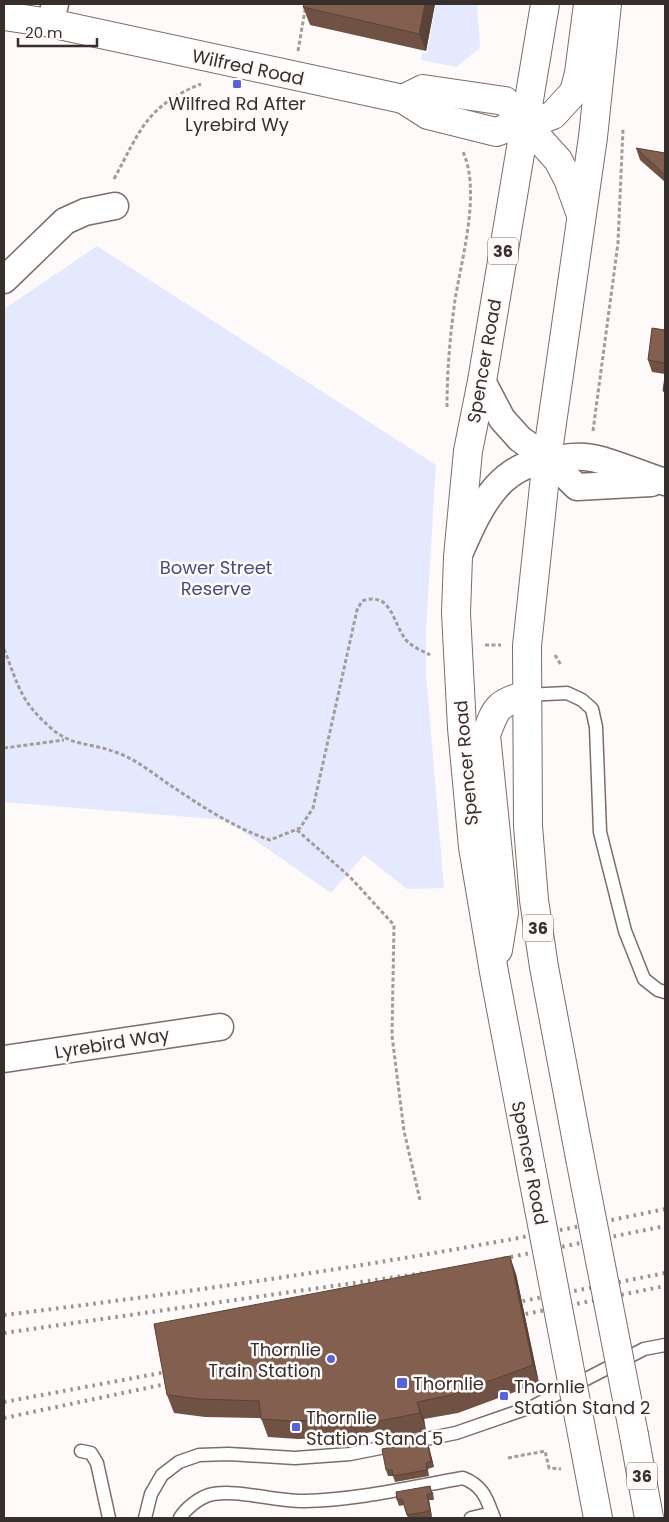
<svg xmlns="http://www.w3.org/2000/svg" width="669" height="1522" viewBox="0 0 669 1522" font-family="Poppins,sans-serif">
<style>
.green{fill:#e5e9fd}
.lines{fill:none;stroke-linecap:round;stroke-linejoin:round}
.lane-casing{stroke:#7c6d66;stroke-width:15}
.street-casing{stroke:#7c6d66;stroke-width:29}
.secondary-casing{stroke:#7c6d66;stroke-width:30}
.primary-casing{stroke:#7c6d66;stroke-width:30}
.path{stroke:#a29d9b;stroke-width:3;stroke-dasharray:4 2.5;stroke-linecap:butt}
.lane{stroke:#fff;stroke-width:12}
.street{stroke:#fff;stroke-width:26}
.secondary{stroke:#fff;stroke-width:28}
.primary{stroke:#fff;stroke-width:28}
.rail{stroke:#989290;stroke-width:4;stroke-dasharray:2.5 5;stroke-linecap:butt}
.primary-bridge-casing{stroke:#7c6d66;stroke-width:30;stroke-linecap:butt}
.primary-bridge{stroke:#fff;stroke-width:28}
.wall{fill:#705244}
.shaded-wall{fill:#5b4237}
.building{fill:#825f4f;stroke:#5b4237}
.poi-dot{fill:#5a62da;stroke:#fefaf9;stroke-width:2}
.labels{text-anchor:middle;dominant-baseline:central;stroke-width:5;stroke-linejoin:round;paint-order:stroke}
.shield{fill:#fefaf9;stroke:#726c6a;stroke-width:1}
.shield-label{font-size:16px;font-weight:bold;fill:#362f2c}
.street-label{font-size:18px;fill:#362f2c;stroke:#fefaf9}
.poi-label{font-size:18px;fill:#362f2c;stroke:#fefaf9;text-anchor:start}
.park-label{font-size:18px;fill:#454c7d;stroke:#fefaf9}
</style>
<rect width="100%" height="100%" fill="#fefaf9"/>
<g class="green">
<path d="M 436,4 L 477,4 L 480,48 L 456,67 L 421,60 L 422,53 L 427,53 Z"/>
<path d="M 97,246 L 436,465 L 426,630 L 426,673 L 444,888 L 407,889 L 364,855 L 331,893 L 226,820 L 4,802 L 4,309 Z"/>
</g>
<g class="lines">
<g class="lane-casing">
<g id="lane">
<path d="M 526,695 L 567,693 L 582,700 L 592,709 L 596,727 L 600,832 L 625,931 L 644,979 L 658,990 L 665,992"/>
<path d="M 81,1451 L 91,1453 L 97,1463 L 109,1518"/>
<path d="M 145,1518 L 151,1494 L 162,1475 L 179,1462 L 199,1455 L 229,1454 L 295,1458 L 350,1454 L 456,1433 L 534,1406 L 644,1349 L 665,1345"/>
<path d="M 180,1518 C 185,1509 199,1498 209,1495 C 234,1488 277,1502 304,1501 C 358,1500 411,1487 463,1478 C 481,1485 486,1496 492,1513"/>
<path d="M 471,1518 L 492,1513 L 494,1518"/>
</g>
</g>
<g class="street-casing">
<g id="street">
<path d="M 50,23 L 55,4"/>
<path d="M 4,280 L 65,221 L 85,212 L 115,206"/>
<path d="M 482,381 L 502,419 L 520,439 L 547,458 L 577,487 L 651,483"/>
<path d="M 460,552 C 482,502 501,460 562,458 C 569,457 577,456 585,457 C 608,459 641,475 665,482"/>
<path d="M 4,1059 L 220,1027"/>
</g>
</g>
<g class="secondary-casing">
<g id="secondary">
<path d="M 4,16 L 50,23 L 403,99 L 428,115 L 496,132 L 524,122 L 540,120 L 553,115 L 574,92 L 579,73 L 588,4"/>
<path d="M 403,99 L 423,89 L 505,101 L 558,160 L 568,179 L 581,215"/>
</g>
</g>
<g class="primary-casing">
<g id="primary">
<path d="M 498,950 L 504,913 L 486,735 C 496,707 497,704 526,695"/>
<path d="M 580,1158 L 544,967 L 534,900 L 528,826 L 527,646 L 547,458 L 593,137 L 607,4"/>
<path d="M 531,1167 L 494,972 L 473,847 L 462,728 L 456,613 L 458,557 L 468,451 L 482,381 L 545,4"/>
<path d="M 634,1435 L 649,1518"/>
<path d="M 584,1444 L 598,1518"/>
</g>
</g>
<g class="path">
<path d="M 298,51 L 306,4"/>
<path d="M 114,179 C 140,131 146,106 201,84"/>
<path d="M 447,407 C 447,371 450,336 455,300 C 462,257 481,191 463,152"/>
<path d="M 593,431 L 618,243 L 623,129"/>
<path d="M 485,645 L 501,645"/>
<path d="M 4,649 C 19,687 20,701 52,729 C 71,746 92,743 115,752 C 134,758 151,772 167,783 C 198,804 234,828 270,840 L 300,828 L 313,808 L 357,610 L 362,601 C 392,591 392,622 406,640 C 412,647 423,651 430,655"/>
<path d="M 555,655 L 561,665"/>
<path d="M 4,748 L 64,740"/>
<path d="M 297,830 L 350,877 L 394,925 L 392,1036 L 404,1131 L 420,1200"/>
<path d="M 508,1458 L 545,1451 L 549,1468 L 561,1469"/>
</g>
<use href="#lane" class="lane"/>
<use href="#street" class="street"/>
<use href="#secondary" class="secondary"/>
<use href="#primary" class="primary"/>
<g class="rail">
<path d="M 496,1260 L 665,1226"/>
<path d="M 508,1304 L 665,1273"/>
<path d="M 4,1315 C 225,1288 447,1255 665,1209"/>
<path d="M 511,1317 L 665,1286"/>
<path d="M 4,1333 L 424,1273"/>
<path d="M 4,1402 L 177,1370"/>
<path d="M 4,1418 L 180,1381"/>
</g>
<g class="primary-bridge-casing">
<g id="primary-bridge">
<path d="M 580,1158 L 634,1435"/>
<path d="M 531,1167 L 584,1444"/>
</g>
</g>
<use href="#primary-bridge" class="primary-bridge"/>
</g>
<g class="wall">
<path d="M 435,4 L 426,51 L 310,25 L 303,7 Z"/>
<path d="M 636,148 L 665,153 L 665,182 L 640,160 Z"/>
<path d="M 665,330 L 665,374 L 652,372 L 648,360 Z"/>
<path d="M 516,1274 L 539,1383 L 458,1413 L 424,1419 L 426,1431 L 381,1440 L 378,1431 L 343,1437 L 298,1439 L 268,1437 L 261,1418 L 205,1417 L 174,1413 L 167,1395 Z"/>
<path d="M 429,1447 L 434,1467 L 428,1469 L 429,1476 L 395,1482 L 393,1476 L 388,1476 L 386,1470 Z"/>
<path d="M 433,1492 L 434,1500 L 429,1500 L 432,1517 L 426,1518 L 408,1518 L 404,1505 L 399,1506 L 397,1500 Z"/>
</g>
<g class="shaded-wall">
<path d="M 425,4 L 435,4 L 426,51 L 419,34 Z"/>
<path d="M 510,1256 L 516,1274 L 539,1383 L 533,1365 Z"/>
<path d="M 417,1402 L 424,1419 L 426,1431 L 420,1413 Z"/>
<path d="M 427,1440 L 429,1447 L 434,1467 L 431,1461 Z"/>
<path d="M 427,1494 L 429,1500 L 432,1517 L 430,1511 Z"/>
</g>
<g class="building">
<path d="M 304,4 L 425,4 L 419,34 L 303,7 Z"/>
<path d="M 636,148 L 665,153 L 665,175 Z"/>
<path d="M 652,328 L 665,330 L 665,363 L 648,360 Z"/>
<path d="M 665,376 L 665,392 L 663,391 Z"/>
<path d="M 510,1256 L 533,1365 L 451,1395 L 417,1402 L 420,1413 L 375,1422 L 373,1413 L 336,1419 L 292,1421 L 261,1419 L 259,1401 L 199,1399 L 167,1395 L 154,1324 Z"/>
<path d="M 427,1440 L 431,1461 L 426,1463 L 427,1470 L 393,1476 L 392,1470 L 386,1470 L 382,1449 Z"/>
<path d="M 430,1486 L 432,1494 L 427,1494 L 430,1511 L 407,1515 L 402,1499 L 397,1500 L 396,1492 Z"/>
</g>
<g class="poi-dot">
<rect x="232" y="79" width="10" height="10" rx="2.5"/>
<circle cx="331" cy="1359" r="5"/>
<rect x="396" y="1377" width="12" height="12" rx="2.5"/>
<rect x="499" y="1391" width="10" height="10" rx="2.5"/>
<rect x="291" y="1422" width="10" height="10" rx="2.5"/>
</g>
<g class="labels">
<g class="shield">
<rect x="488" y="237.5" width="30" height="27" rx="4"/>
<rect x="523" y="914.5" width="30" height="27" rx="4"/>
<rect x="627" y="1462.5" width="30" height="27" rx="4"/>
</g>
<g class="shield-label">
<text x="503" y="251">36</text>
<text x="538" y="928">36</text>
<text x="642" y="1476">36</text>
</g>
<g class="street-label">
<text transform="translate(248 67) rotate(12)">Wilfred Road</text>
<text transform="translate(484 361) rotate(-80)">Spencer Road</text>
<text transform="translate(466 763) rotate(-95)">Spencer Road</text>
<text transform="translate(112 1043) rotate(-9)">Lyrebird Way</text>
<text transform="translate(530 1163) rotate(79)">Spencer Road</text>
</g>
<g class="poi-label">
<text x="237" y="103" text-anchor="middle">Wilfred Rd After<tspan x="237" dy="21">Lyrebird Wy</tspan></text>
<text x="321" y="1349" text-anchor="end">Thornlie<tspan x="321" dy="21">Train Station</tspan></text>
<text x="413" y="1383">Thornlie</text>
<text x="514" y="1386">Thornlie<tspan x="514" dy="21">Station Stand 2</tspan></text>
<text x="306" y="1417">Thornlie<tspan x="306" dy="21">Station Stand 5</tspan></text>
</g>
<g class="park-label">
<text x="216" y="567">Bower Street<tspan x="216" dy="21">Reserve</tspan></text>
</g>
</g>
<rect width="669" height="1522" fill="none" stroke="#362f2c" stroke-width="10"/>
<path d="M18 38v8h79v-8" fill="none" stroke="#362f2c" stroke-width="2.5"/>
<text x="25" y="38" font-size="15" fill="#362f2c" stroke="#fefaf9" stroke-width="4" paint-order="stroke">20 m</text>
</svg>
